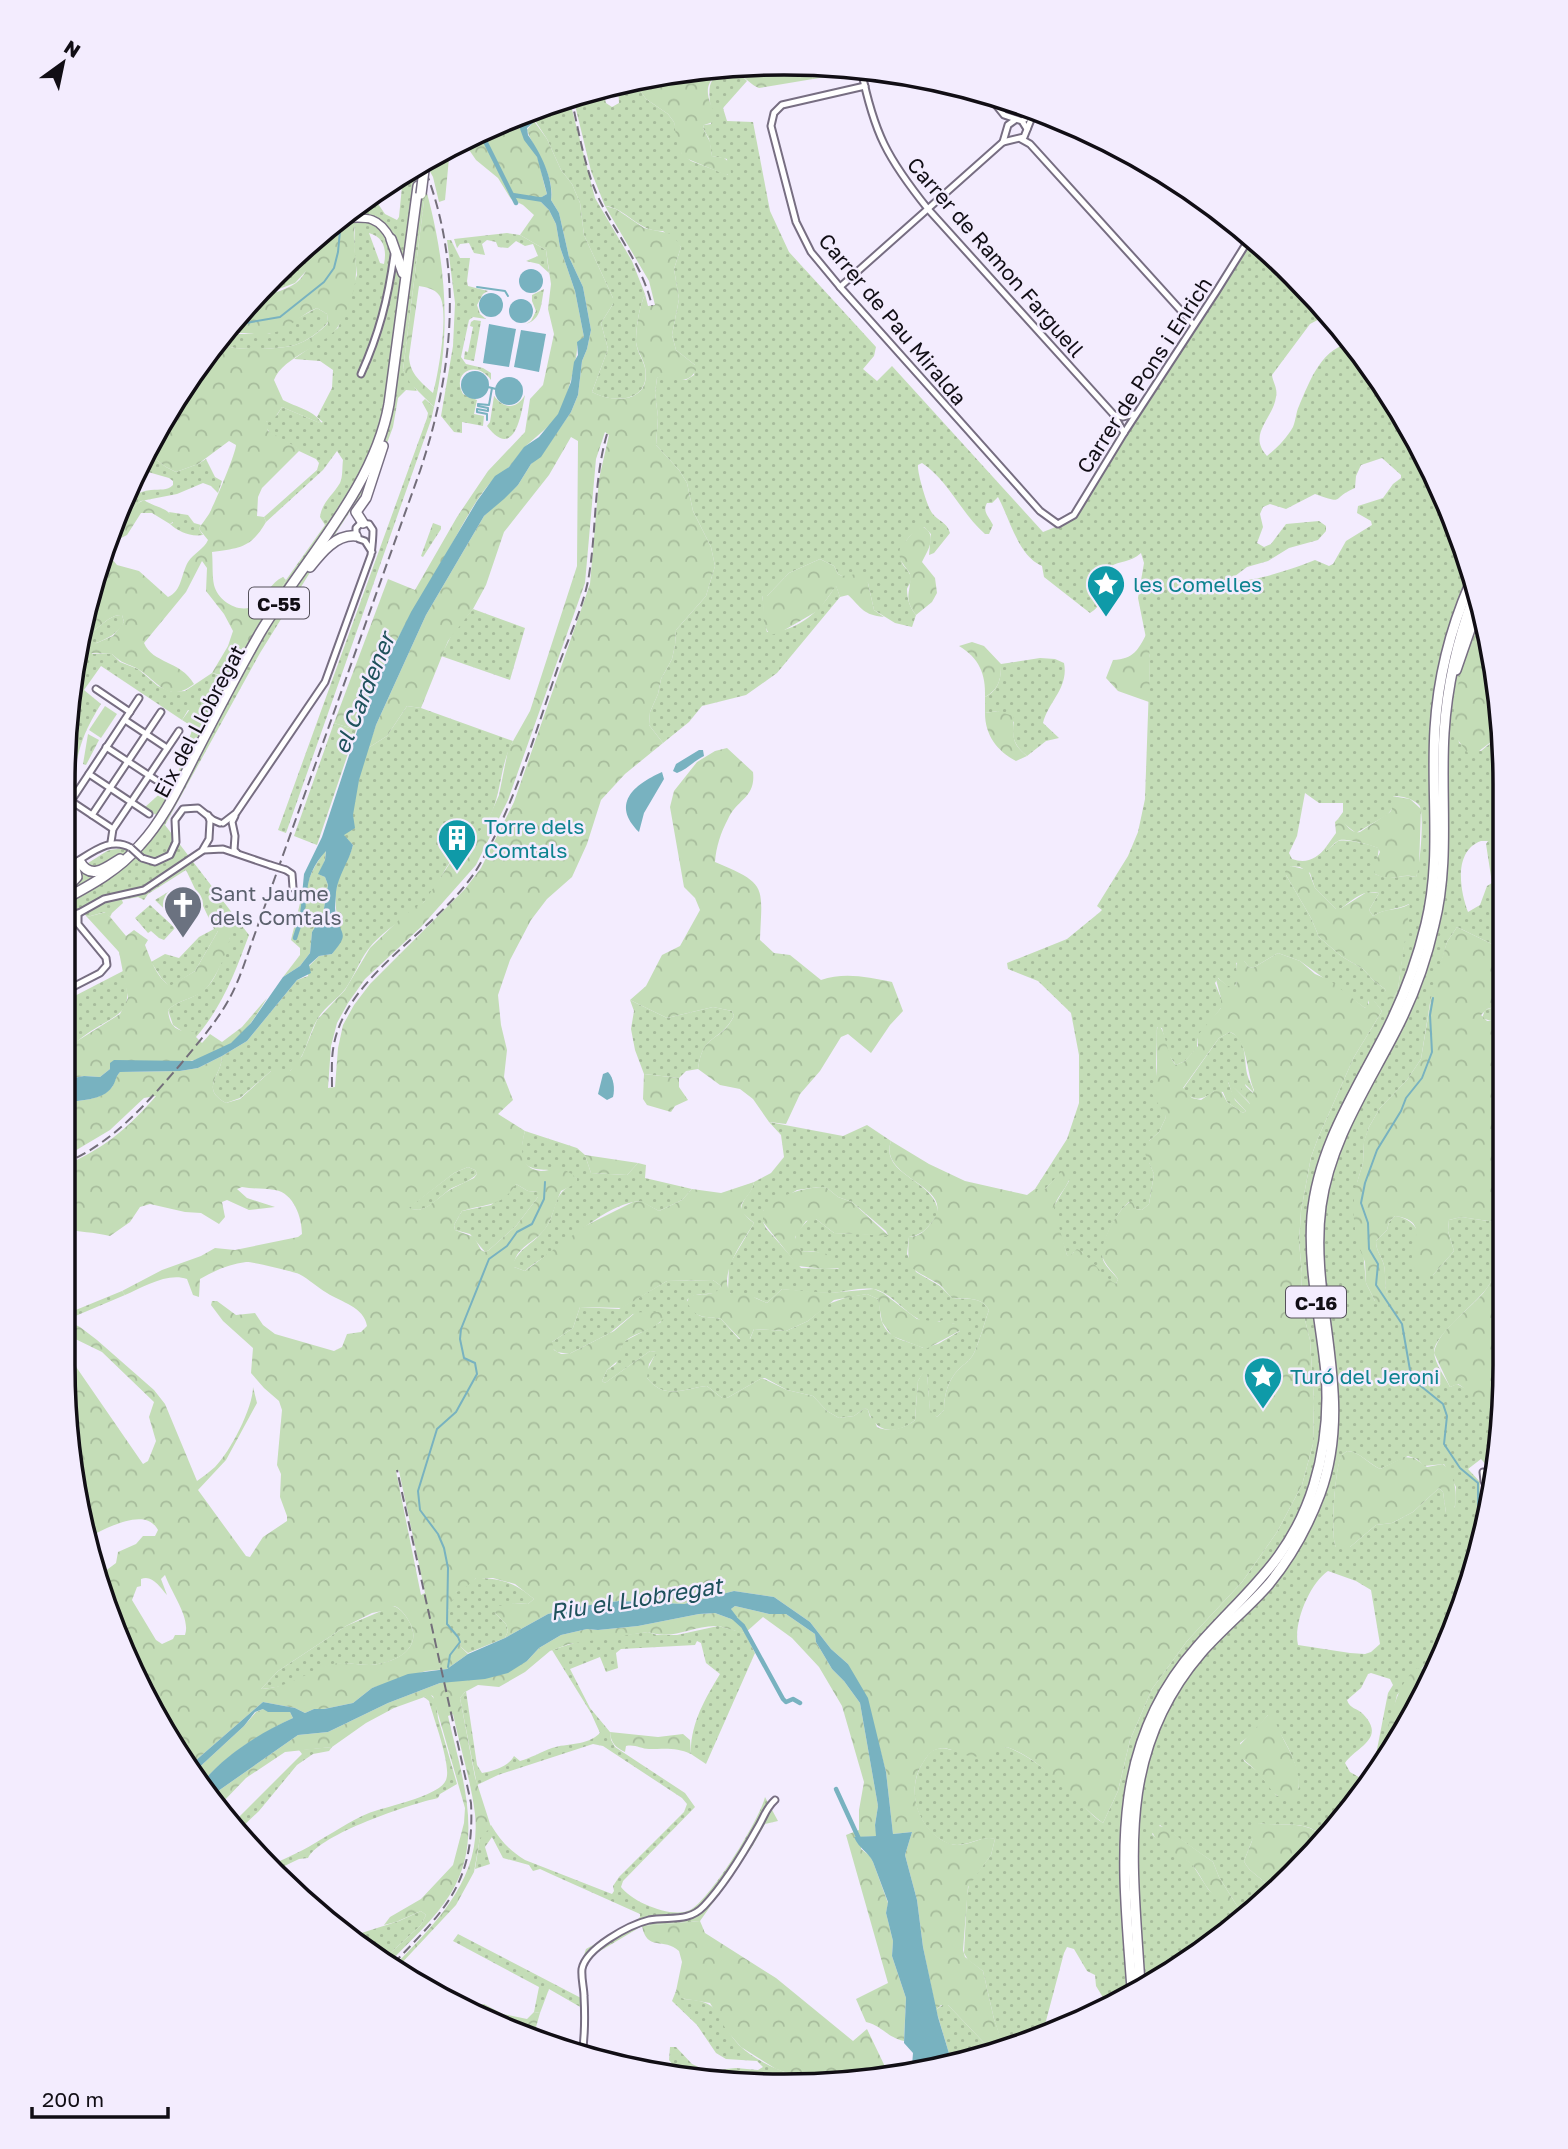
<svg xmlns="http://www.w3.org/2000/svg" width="1568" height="2149" viewBox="0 0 1568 2149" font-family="'Golos Text',sans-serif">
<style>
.grass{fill:url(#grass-dots);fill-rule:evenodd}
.forest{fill:url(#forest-crowns);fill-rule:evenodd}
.pitch{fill:#c4ddb7}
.water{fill:#78b2c0}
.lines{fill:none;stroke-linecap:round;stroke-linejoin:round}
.stream{stroke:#78b2c0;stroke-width:2}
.canal{stroke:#78b2c0;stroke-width:4.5}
.street-casing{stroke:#776e82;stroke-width:9}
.secondary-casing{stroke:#776e82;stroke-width:10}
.highway-casing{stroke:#776e82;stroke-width:12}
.street{stroke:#fff;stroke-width:5}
.secondary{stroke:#fff;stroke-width:7}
.highway{stroke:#fff;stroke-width:9}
.rail{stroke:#736e7a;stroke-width:2;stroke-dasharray:10 5;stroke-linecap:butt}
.street-bridge-casing{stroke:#776e82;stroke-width:9;stroke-linecap:butt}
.highway-bridge-casing{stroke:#776e82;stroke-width:12;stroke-linecap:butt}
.street-bridge{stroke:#fff;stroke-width:5}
.highway-bridge{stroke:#fff;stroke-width:9}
.labels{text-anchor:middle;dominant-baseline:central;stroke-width:5;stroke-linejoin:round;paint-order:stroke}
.shield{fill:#f3ecfe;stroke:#55515b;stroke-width:2}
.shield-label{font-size:19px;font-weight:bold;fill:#110e15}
.street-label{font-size:21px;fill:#110e15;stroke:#f3ecfe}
.culture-label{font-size:21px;fill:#0d838f;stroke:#f3ecfe;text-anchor:start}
.worship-label{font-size:21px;fill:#5b616d;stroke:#f3ecfe;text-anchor:start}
.water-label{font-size:23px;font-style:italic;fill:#1e515b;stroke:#f3ecfe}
.rim{fill:none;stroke:#110e15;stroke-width:3.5}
</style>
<defs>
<pattern id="grass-dots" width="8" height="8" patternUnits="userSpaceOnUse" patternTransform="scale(1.75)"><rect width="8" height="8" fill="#c4ddb7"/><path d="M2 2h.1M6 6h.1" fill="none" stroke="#a7bc9c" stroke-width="1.8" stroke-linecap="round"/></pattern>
<pattern id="forest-crowns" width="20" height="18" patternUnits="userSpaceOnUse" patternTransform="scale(1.75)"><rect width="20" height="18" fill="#c4ddb7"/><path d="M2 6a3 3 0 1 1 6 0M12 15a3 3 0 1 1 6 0" fill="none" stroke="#a7bc9c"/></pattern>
</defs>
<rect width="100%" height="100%" fill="#f3ecfe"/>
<g class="grass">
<path d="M 808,67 L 845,68 L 839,75 L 813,79 Z"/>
<path d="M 725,73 L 743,77 L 747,81 L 723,108 L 727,121 L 753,122 L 770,211 L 789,252 L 876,347 L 874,356 L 863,369 L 877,381 L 892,366 L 1043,532 L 1073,520 L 1254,238 L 1274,258 L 1273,268 L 1276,277 L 1287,271 L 1327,315 L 1310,324 L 1272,375 C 1273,383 1278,388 1276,397 C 1273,419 1247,434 1267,456 C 1278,447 1286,439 1293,427 C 1296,420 1296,412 1299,406 C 1310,381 1322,345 1354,343 L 1450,508 L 1479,615 L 1471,638 L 1454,710 L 1459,743 L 1464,746 L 1481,751 L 1499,736 L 1500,895 L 1497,897 L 1496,918 L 1500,923 L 1500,948 L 1457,927 L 1447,942 L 1430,1003 L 1421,1059 L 1407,1080 L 1380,1108 L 1369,1127 L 1364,1142 L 1363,1163 L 1357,1183 L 1366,1283 L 1375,1301 L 1388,1297 C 1383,1285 1387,1273 1383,1262 C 1380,1254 1376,1250 1376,1241 L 1387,1230 L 1389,1222 L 1395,1216 C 1405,1217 1415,1223 1418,1233 L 1416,1238 L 1433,1275 L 1454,1251 L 1448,1231 L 1449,1220 L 1461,1217 L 1502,1223 L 1502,1264 L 1497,1260 C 1490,1268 1495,1277 1489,1285 C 1480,1301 1434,1334 1434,1352 C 1435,1364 1445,1377 1450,1387 L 1457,1384 L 1468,1390 L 1484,1413 L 1503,1415 L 1492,1472 L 1481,1459 L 1468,1469 L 1480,1482 L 1480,1506 L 1484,1510 L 1469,1588 L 1446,1642 L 1397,1695 L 1382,1762 L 1327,1839 C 1304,1818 1288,1828 1259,1823 L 1244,1861 C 1250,1875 1265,1877 1271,1892 L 1244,1917 L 1219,1877 L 1213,1862 L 1160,1825 L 1152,1834 L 1156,1838 L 1192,1864 L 1208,1889 L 1226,1905 L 1236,1925 L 1223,1937 L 1107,2004 L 1096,1986 L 1095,1975 L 1087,1971 L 1074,1949 L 1067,1947 L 1064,1953 L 1042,2036 L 1003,2046 L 994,2019 L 983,1971 L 968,1960 L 964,1953 L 967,1895 L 969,1884 L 991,1855 L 995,1839 C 979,1835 965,1850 947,1843 C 917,1829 906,1791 922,1764 C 926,1758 929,1751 937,1749 C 943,1747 947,1749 953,1750 C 972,1753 989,1751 1007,1747 C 1026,1754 1047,1770 1063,1784 C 1077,1796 1087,1813 1103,1823 L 1118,1791 L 1130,1740 L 1152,1689 L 1187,1641 L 1242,1582 L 1277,1532 L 1302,1485 L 1313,1444 L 1314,1401 L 1310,1340 L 1301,1304 L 1302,1273 L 1299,1242 L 1301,1211 L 1311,1157 L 1318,1138 L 1354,1057 L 1382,1011 L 1374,1001 L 1368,998 L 1368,1006 L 1365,1008 L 1300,961 L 1278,953 L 1253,968 L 1249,967 L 1244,961 L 1236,963 L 1238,979 L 1235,986 L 1227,986 L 1218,978 L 1215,983 L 1221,998 L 1221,1008 L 1197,1039 L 1197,1048 L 1185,1061 L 1176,1065 L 1168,1054 L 1162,1028 L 1157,1027 C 1156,1060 1153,1086 1166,1117 L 1159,1132 L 1149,1141 L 1149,1162 L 1154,1174 L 1149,1204 L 1142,1210 L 1136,1209 L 1133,1204 L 1129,1202 C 1117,1211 1097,1247 1104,1262 C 1107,1268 1114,1274 1118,1279 L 1116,1284 L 1112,1283 L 1090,1263 L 1082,1252 L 1074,1252 L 1070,1257 L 1067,1255 L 1054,1216 L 1054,1206 L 1069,1181 L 1061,1173 L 1045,1189 L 1035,1189 L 1067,1139 L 1079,1103 L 1079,1055 L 1071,1013 L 1038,981 L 1008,969 L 1007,963 L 1067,939 L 1100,912 L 1102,910 L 1097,906 L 1128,856 L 1138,832 L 1145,799 L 1150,658 L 1138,598 L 1144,563 L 1141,553 C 1130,563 1120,560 1110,567 C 1114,583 1104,605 1090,613 L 1044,577 L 1042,566 C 1018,556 1010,519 998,497 L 992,503 L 987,503 C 982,512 989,516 993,525 L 989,534 L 985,534 C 961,513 948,480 922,463 L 918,465 C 917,472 927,506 932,513 C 938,521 947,522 950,533 L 934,553 L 929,555 L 931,534 L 924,527 C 911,531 895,550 903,565 C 906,569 911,573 911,579 C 911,583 908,586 907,589 C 907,599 910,608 916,615 L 912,627 L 895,623 L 874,610 L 868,583 L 851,576 L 842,576 L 838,574 L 834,566 L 820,559 L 789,573 L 767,596 L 762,596 C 765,608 763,619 767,632 C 797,633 822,610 836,585 L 840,597 L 777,673 L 746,695 L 702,706 L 689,722 L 663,743 L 649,725 L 650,712 L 658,694 L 661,679 L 672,659 L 675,645 L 676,630 L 706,596 L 715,566 L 711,547 L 693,511 L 687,483 L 679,470 L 656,445 L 658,417 L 655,393 L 657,378 L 661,375 L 686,380 L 694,375 L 695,365 L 676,350 L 672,335 L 679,299 L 674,269 L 681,247 L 663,231 C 637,232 627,208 605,206 L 591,171 L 573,97 L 602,87 L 606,103 L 612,107 L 619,103 L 618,84 L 634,82 L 646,99 L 668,114 L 674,122 L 682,154 L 691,161 L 728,175 L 727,159 L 712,156 L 709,139 L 703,128 L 704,125 L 711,124 C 714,105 699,78 725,73 ZM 1382,458 L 1401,475 L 1401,478 L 1393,484 L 1383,498 L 1358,506 L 1357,513 L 1371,521 L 1372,525 L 1346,541 L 1333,564 L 1329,566 L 1315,560 C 1298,567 1248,585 1231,579 L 1247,567 L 1268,561 L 1289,548 L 1318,540 L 1326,531 L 1326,526 L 1319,521 L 1286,524 L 1271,544 L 1264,547 L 1257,543 L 1263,527 L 1260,514 L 1263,507 L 1270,504 L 1286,509 L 1315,494 C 1347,505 1329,499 1355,488 L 1356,476 L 1361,465 ZM 1305,793 L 1319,803 L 1343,803 L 1343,812 L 1338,819 L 1356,833 L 1387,815 L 1392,809 L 1393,796 C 1402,796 1412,798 1419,805 C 1425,812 1420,868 1416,877 C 1397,873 1395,883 1375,874 L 1379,848 C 1367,844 1349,839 1338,841 L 1326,851 L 1326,847 C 1317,859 1306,864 1292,859 L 1289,853 L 1297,836 ZM 1481,841 L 1488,841 L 1486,844 L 1492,883 L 1487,886 L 1480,905 L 1468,912 C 1460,891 1453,851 1481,841 ZM 1291,866 L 1300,867 L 1310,873 L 1315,888 L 1336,909 L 1340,909 C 1352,901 1363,888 1379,893 L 1369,910 L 1373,916 C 1383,909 1397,910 1409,904 L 1398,989 L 1393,999 L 1388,996 L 1385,989 L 1374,981 L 1363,969 L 1341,956 L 1319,937 L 1311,918 L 1286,875 ZM 1347,1451 C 1360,1452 1368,1463 1380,1469 L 1408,1456 L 1417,1459 L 1424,1466 L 1444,1464 L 1456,1487 L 1455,1507 L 1446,1513 L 1443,1492 L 1439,1488 L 1413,1512 L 1392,1523 L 1376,1525 L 1350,1547 L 1336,1547 C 1330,1536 1335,1474 1340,1460 C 1342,1454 1342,1455 1347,1451 ZM 1328,1571 L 1356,1581 L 1371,1590 L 1380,1644 L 1371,1652 L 1365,1654 L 1350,1653 L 1298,1645 C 1293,1623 1310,1583 1328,1571 ZM 1371,1673 L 1390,1679 L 1393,1685 L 1388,1693 L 1372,1775 L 1364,1780 L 1350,1772 L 1345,1763 C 1356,1747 1387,1739 1363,1714 C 1357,1708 1350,1709 1347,1700 L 1361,1688 L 1368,1674 ZM 1268,1715 C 1283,1738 1298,1758 1299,1788 L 1277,1796 L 1257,1771 L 1244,1761 L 1240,1743 L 1252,1734 Z"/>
<path d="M 569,98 L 595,198 L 632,261 L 645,294 C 639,308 636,326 636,342 C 637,352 643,359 645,368 C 651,402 614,404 592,392 L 608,349 L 601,323 L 613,304 L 613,298 L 584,235 L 580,203 L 572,184 L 561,170 L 547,139 L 530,113 Z"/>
<path d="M 416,168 L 415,179 L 424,201 L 403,370 L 417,391 L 406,390 L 398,398 L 393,427 L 377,470 L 336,533 L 333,545 L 320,558 L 309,574 L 260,653 L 165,825 L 249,935 C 236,970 224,1002 201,1031 L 186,1034 L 173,1025 L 168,1010 C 175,1002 188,1000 198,994 C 219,982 221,958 230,937 L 218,931 L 195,971 L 170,987 L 162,979 L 151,962 L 165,954 L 179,958 L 199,937 L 214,929 L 186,870 L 148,894 L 144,900 L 138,897 L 122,900 L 123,903 L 112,913 L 110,917 L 105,912 L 87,917 L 79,908 L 63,916 L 63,879 L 107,851 C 118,847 128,851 138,843 C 159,825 198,742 201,715 L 188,710 L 182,720 L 101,666 L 84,690 L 101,704 C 83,733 79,747 73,780 L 65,768 L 82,637 C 97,633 107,614 122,615 L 124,622 C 117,634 109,638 96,643 L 92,654 L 112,654 L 120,662 L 138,669 L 158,686 L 172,692 L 185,691 L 212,673 L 224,677 L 234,670 L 286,580 L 325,525 L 320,517 C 322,502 333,495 340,483 C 343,477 342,467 343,460 L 337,451 L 323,470 L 266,522 L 264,517 L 317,470 L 319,463 L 316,459 L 299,451 L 297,448 L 270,433 L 266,427 L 266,422 L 277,415 L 282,407 L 320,423 L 323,422 L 317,417 L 332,388 L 333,370 L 320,361 L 294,359 L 338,328 L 357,275 L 354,247 L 355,221 L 359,214 L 357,205 L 372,195 L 385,214 L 397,220 L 399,217 L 403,176 ZM 369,233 C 384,237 387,250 384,264 L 380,263 Z"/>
<path d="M 507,233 L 520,235 L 546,250 L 549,273 L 539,264 L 526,261 L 538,256 L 533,244 L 525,246 L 516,241 L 508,248 L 498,247 L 496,242 L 487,240 L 482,244 L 485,255 L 474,253 L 469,243 L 460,244 L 457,248 L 454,239 Z"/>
<path d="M 447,240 L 451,240 L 460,258 L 470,258 L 467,281 L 468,286 L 488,291 L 483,294 L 477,305 L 480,314 L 486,319 L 473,317 L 469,320 L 461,357 L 466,364 L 483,368 L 491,373 L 491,380 C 476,359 451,373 463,394 L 477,400 L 474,414 L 484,416 L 483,426 L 462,422 L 462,433 L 454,432 L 441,416 L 453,346 L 455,303 Z"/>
<path d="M 313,242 L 308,269 L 295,283 L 252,299 Z"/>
<path d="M 544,289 C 541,304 542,319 526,324 L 531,321 L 536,311 L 532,301 L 532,295 Z"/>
<path d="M 317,308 L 327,314 L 328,322 C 320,332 307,341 295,345 C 283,349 233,352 223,344 L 223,339 L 231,334 L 269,334 Z"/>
<path d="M 474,320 L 481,321 L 474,361 L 464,359 L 465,351 L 468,352 L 473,327 L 470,326 L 471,322 Z"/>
<path d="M 525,395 C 521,416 514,461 487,426 L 490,422 L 494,396 C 504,409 516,410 525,395 Z"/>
<path d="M 425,399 L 434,407 L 431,420 L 286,833 L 278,830 L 427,418 L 428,413 L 422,402 Z"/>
<path d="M 147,453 L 166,467 L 176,472 L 198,464 L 206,459 L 215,477 L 222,481 L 218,493 L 211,486 L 203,483 L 177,494 L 141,501 L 130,510 L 116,534 L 106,543 C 114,520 123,493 151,490 C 160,489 167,491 173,485 L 173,481 L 169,478 L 141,470 Z"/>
<path d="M 169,512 L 188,515 L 194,523 L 201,525 L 199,529 L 203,535 C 190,537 179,532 170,524 L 173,523 Z"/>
<path d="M 433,523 L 441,526 L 441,529 L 423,557 L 421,556 Z"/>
<path d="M 473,609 L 525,628 L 510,680 L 441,656 L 453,632 Z"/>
<path d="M 1040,658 L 1055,659 L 1064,663 C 1069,688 1048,702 1043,723 L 1059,738 L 1046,741 L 1027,756 C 1015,746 1011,738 1014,722 L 998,711 L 985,713 L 985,697 C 999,690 1001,679 1001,664 Z"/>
<path d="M 407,706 L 421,708 L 513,741 C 499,766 502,797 487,822 C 478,837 465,845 454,857 C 442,871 437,889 424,902 C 406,919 382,930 367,951 C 359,962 354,976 346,988 C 338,999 324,1007 317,1020 C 307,1037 306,1058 290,1071 L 271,1071 L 240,1098 L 226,1103 C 199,1088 222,1076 222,1056 L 247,1041 L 297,980 L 308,976 L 309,966 L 319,956 L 332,954 L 342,939 C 337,918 332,898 339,877 C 343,865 350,857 353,845 L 343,835 L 353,824 C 351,800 361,771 368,748 L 387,736 Z"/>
<path d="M 334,723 L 356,730 L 317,845 L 294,836 Z"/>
<path d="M 326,850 L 325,860 L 319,874 L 325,877 L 328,885 L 323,914 L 312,932 L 310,953 L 300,966 L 283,977 L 300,955 L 300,948 L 291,940 L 302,895 L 306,895 C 307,877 315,865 326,850 Z"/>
<path d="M 173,889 L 191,910 L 179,923 L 155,900 Z"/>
<path d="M 150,905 L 175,928 L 164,940 L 159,938 L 151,931 L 148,933 L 135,918 Z"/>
<path d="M 123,971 C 134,1012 123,1011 91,1031 C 81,1037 74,1046 63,1050 L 63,1002 Z"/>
<path d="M 630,1000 L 667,1018 L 713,1007 L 732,1011 L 734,1016 C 719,1044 703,1032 698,1069 L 686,1071 L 679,1078 L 644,1074 L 635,1050 L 631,1029 L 634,1011 Z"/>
<path d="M 1501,1005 L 1501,1021 L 1494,1022 L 1482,1018 L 1485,1010 Z"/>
<path d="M 1230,1032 C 1249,1040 1243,1062 1248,1077 C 1250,1083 1253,1087 1254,1093 L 1245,1084 L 1251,1104 L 1228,1082 L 1235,1100 L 1246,1111 L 1243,1113 L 1227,1102 L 1223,1092 L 1214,1091 C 1203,1100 1193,1103 1183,1089 L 1219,1038 Z"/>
<path d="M 769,1122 L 843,1136 L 867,1125 L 891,1141 C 879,1176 937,1180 938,1213 C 930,1225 924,1235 909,1237 L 907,1254 L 916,1272 L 940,1286 L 952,1298 C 966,1300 980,1295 989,1310 C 984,1324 980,1340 974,1353 C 970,1361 965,1363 959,1369 C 948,1380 944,1395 944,1410 L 937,1417 L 930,1412 L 927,1374 L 923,1373 L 918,1381 L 915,1420 C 897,1435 875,1434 868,1410 L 865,1408 L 854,1416 L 839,1418 L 827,1411 L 813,1396 L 787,1390 L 765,1378 L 762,1378 L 727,1398 L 722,1398 L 707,1386 C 685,1388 665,1401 647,1378 L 647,1371 L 656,1352 L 650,1351 L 605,1383 L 602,1381 L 607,1370 L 616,1364 L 623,1342 L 661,1322 L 654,1312 L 633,1314 L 610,1333 L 569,1354 L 557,1352 L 551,1347 L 552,1342 L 573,1328 L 580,1307 L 619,1309 L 667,1281 L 713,1280 L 721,1286 L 718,1292 C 707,1296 696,1291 687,1300 C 700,1323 701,1314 721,1319 L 739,1339 L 750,1339 L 754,1329 L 786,1331 L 808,1321 L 828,1304 L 848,1297 L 867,1294 L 878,1299 C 881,1307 879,1315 882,1322 C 889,1341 908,1340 923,1348 L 938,1344 L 960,1331 L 959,1322 L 953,1324 L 945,1319 C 916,1335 899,1294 874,1289 C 861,1287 844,1292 831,1293 C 815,1293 798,1291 782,1289 L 767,1303 L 756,1298 L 731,1294 L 728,1291 L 729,1265 L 754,1223 L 741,1212 C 741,1198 752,1194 754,1182 L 771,1173 L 784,1157 L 781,1135 ZM 819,1187 L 827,1188 L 838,1197 L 852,1202 L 886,1231 L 888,1235 L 834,1233 L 816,1219 L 809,1219 L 796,1233 L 795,1241 L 801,1251 C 822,1251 824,1253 839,1269 L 801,1268 L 766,1228 L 763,1222 L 763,1211 L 797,1190 Z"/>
<path d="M 525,1131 L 577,1148 L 585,1155 L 591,1173 L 627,1175 L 638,1163 L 646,1165 L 645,1178 L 692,1189 L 682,1200 L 659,1211 L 640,1201 C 611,1203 579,1232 556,1249 C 546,1257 534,1262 525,1271 L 514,1267 L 513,1263 C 522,1246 532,1245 543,1231 C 559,1214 549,1193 576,1183 L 577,1179 C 554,1158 509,1189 525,1131 Z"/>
<path d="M 468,1167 L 475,1170 L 477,1174 C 470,1181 461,1184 452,1188 C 439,1196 425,1216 408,1208 L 454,1173 Z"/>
<path d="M 516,1184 L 528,1191 L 538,1192 L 538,1197 L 516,1226 L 489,1250 L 485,1252 L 470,1234 L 455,1230 L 454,1225 L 462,1211 L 491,1205 Z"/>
<path d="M 122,1291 L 125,1295 L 66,1320 L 63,1319 L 63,1311 L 66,1314 Z"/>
<path d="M 476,1578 C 501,1578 516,1583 534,1599 L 528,1604 L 514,1603 L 495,1613 L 506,1624 L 508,1631 L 505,1638 L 468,1653 L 461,1647 L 458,1636 L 448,1625 L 448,1611 L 453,1594 Z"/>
<path d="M 393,1606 C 401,1608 407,1617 411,1625 C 422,1651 392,1664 369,1665 C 356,1665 345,1661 332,1665 C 319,1668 309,1676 298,1681 C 286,1686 273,1688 261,1689 L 278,1671 L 346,1626 Z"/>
<path d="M 718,1626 L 745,1633 L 755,1653 L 706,1764 L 691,1754 C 690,1724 705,1699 720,1674 L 706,1663 L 701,1643 L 697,1641 L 695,1645 L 621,1649 L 616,1653 L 618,1668 L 606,1672 L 600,1657 L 570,1669 L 590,1708 L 610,1732 L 611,1740 L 615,1747 L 685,1793 L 695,1807 L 623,1881 L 621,1887 C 632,1902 672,1919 690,1910 C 710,1900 760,1819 765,1797 L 778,1821 L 765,1824 L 752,1847 L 700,1921 L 642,1926 L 595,1954 L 587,1964 L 585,1977 L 587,2006 L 585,2055 L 579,2054 L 582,2008 L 549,1989 L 540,2013 L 534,2012 L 539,1987 L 453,1941 L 458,1934 L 581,1998 L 579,1970 L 586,1949 L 636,1921 L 640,1917 L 640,1914 L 553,1875 L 540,1869 L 533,1871 L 529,1865 L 503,1858 L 492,1837 L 485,1847 L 490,1864 L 475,1869 L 480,1837 L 491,1825 C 500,1840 510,1851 525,1860 L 612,1894 L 614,1891 L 613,1886 L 619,1877 L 684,1812 L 687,1804 L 682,1798 L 603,1746 L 593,1744 L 498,1775 L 477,1785 L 460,1698 L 466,1691 L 477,1765 L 482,1773 C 494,1771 508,1767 514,1756 L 520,1761 C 531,1758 541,1752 552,1748 C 567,1743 587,1746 600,1733 L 591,1713 L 552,1650 L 577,1642 L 609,1637 L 648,1632 L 657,1635 L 677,1635 Z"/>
<path d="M 430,1694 L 436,1701 L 438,1718 L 457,1784 L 440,1794 L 438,1798 C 410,1804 320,1834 308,1858 L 299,1859 L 276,1870 L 271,1865 C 288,1857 305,1850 320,1840 C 338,1830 357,1816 378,1810 C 394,1805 440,1795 446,1780 C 452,1766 433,1717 429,1701 L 424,1697 Z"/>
<path d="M 332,1747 L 329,1751 L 313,1754 L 297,1765 L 259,1811 L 240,1829 L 234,1822 L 302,1754 L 299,1750 Z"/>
<path d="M 421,1911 L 426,1915 L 421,1925 L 385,1958 L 352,1936 L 399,1921 Z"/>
<path d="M 676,1991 L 684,1999 C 726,2001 715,2020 739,2045 C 755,2061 780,2071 802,2078 L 799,2080 L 690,2080 L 680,2074 L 669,2060 L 670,2047 L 676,2047 L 692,2064 L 707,2071 L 736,2068 L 758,2070 L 763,2067 L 757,2061 L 726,2059 L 716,2053 L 697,2025 L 672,2001 Z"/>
<path d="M 945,2003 L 948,2005 L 991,2050 L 951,2060 L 936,2010 Z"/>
</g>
<g class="forest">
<path d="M 736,65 L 808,67 L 813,79 L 759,88 C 751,85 747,78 740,76 C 725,71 706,75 708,94 C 709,103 715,112 716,121 L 704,125 L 703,128 L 710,142 L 712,156 L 724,158 L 730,163 L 731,174 L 726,175 L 683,157 L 677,143 L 674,122 L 668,114 L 646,99 L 634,82 Z"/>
<path d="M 534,121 L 547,139 L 561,170 L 572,184 L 580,203 L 584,235 L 613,298 L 613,304 L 601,323 L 608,349 L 592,392 C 615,404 652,402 645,367 C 643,358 637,351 636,342 C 636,326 639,308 645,294 L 648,306 L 655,305 L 649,281 L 605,206 L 616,209 L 644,228 L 672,234 L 681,247 L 674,269 L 679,299 L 672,335 L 676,350 L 695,365 L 696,370 C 688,385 675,379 661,376 L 657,378 L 655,393 L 658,417 L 656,445 L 679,470 L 687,483 L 693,511 L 711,547 L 715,566 L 706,596 L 676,630 L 675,645 L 672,659 L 661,679 L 658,694 L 650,712 L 649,725 L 663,743 L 625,774 L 601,800 L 587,844 L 572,877 L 547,899 L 531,920 L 510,960 L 498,995 L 501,1025 L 507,1050 L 504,1077 L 513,1100 L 498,1114 L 525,1131 C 521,1146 518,1169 541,1171 C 548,1171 555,1168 563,1170 C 569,1171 573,1175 577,1179 L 577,1183 L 561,1191 C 555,1203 553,1218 545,1229 C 535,1243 514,1247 514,1267 L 525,1271 L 585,1226 L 633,1202 L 641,1201 L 659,1211 L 682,1200 L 692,1189 L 721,1193 L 754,1182 C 750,1203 727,1203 754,1223 C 744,1240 717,1275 731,1294 L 742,1292 L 767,1303 L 782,1289 L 829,1293 L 874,1289 L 883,1293 L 917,1319 L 939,1322 L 947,1317 L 953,1324 L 963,1318 L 969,1319 L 968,1325 L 963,1329 L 926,1349 L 892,1336 L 882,1322 L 878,1299 L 867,1294 L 834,1300 L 808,1321 L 786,1331 L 754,1329 L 748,1343 L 744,1343 L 721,1319 C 705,1315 698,1321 687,1303 L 689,1297 C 700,1291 714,1299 721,1286 L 713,1280 L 667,1281 L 622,1308 L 580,1307 L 573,1328 L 552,1342 L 554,1350 L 561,1354 L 569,1354 L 614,1331 L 636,1312 C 646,1313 657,1310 667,1314 C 652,1338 617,1329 621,1358 L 607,1370 L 602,1381 L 605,1383 L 609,1380 L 650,1351 L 657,1352 L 649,1364 L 647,1378 C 665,1401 685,1388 707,1386 L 722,1398 L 727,1398 L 762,1378 L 787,1390 L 813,1396 L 827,1411 L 839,1418 L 854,1416 L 865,1408 L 868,1410 L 870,1417 L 874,1419 L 877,1427 C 889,1433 906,1428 915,1420 L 918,1381 L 923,1372 L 927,1373 L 930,1410 L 937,1417 L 944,1410 C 944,1395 948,1380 959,1369 C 965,1363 970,1361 974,1353 C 980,1340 984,1324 989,1310 C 980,1295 966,1300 952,1298 C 947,1294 945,1289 940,1285 C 912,1267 906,1274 909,1237 C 920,1236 924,1232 931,1223 C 961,1186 877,1180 891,1141 L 929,1164 L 965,1181 L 1027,1195 L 1035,1189 L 1045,1189 L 1063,1170 L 1069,1169 C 1074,1184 1056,1194 1054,1209 L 1067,1255 L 1070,1256 L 1077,1249 C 1089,1254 1102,1277 1116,1284 L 1118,1279 C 1113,1272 1104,1264 1102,1255 C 1100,1242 1119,1206 1132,1201 L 1136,1209 L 1142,1210 L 1149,1204 L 1154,1174 L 1143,1149 L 1149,1141 L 1159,1132 L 1166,1117 L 1151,1092 C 1162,1072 1153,1047 1158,1024 C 1168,1035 1165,1053 1176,1065 L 1185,1061 L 1198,1046 L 1197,1036 L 1221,1008 L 1221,998 L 1215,976 L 1228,986 L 1235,986 C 1241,977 1231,965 1241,957 L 1249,967 L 1253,968 L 1278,953 L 1300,961 L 1315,974 L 1329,980 L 1365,1008 L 1369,1003 L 1366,995 L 1370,995 L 1382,1011 L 1354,1057 L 1318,1138 L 1311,1157 L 1301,1211 L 1299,1242 L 1302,1273 L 1301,1304 L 1310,1340 L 1314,1401 L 1313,1444 L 1302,1485 L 1277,1532 L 1242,1582 L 1187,1641 L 1152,1689 L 1130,1740 L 1118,1791 L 1103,1823 C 1071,1799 1046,1761 1007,1747 C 994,1750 984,1759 971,1756 C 959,1755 947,1744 935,1750 C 928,1753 925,1760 921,1766 C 906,1792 919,1831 948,1843 C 966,1850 981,1834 995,1839 L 991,1855 L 968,1887 L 963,1950 L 965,1957 L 983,1971 L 994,2019 L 1003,2044 L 1003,2046 L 991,2050 L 948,2005 L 941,2005 L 936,2010 L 923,1947 L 917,1900 L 905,1855 L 912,1832 L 893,1834 L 886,1772 L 877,1738 L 848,1664 L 831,1649 L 810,1622 L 774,1597 L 734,1591 L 684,1604 L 619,1601 L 576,1607 L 548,1614 L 505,1638 L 508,1631 L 506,1624 L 495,1613 L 499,1606 L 514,1603 L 528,1604 L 534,1599 L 515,1584 L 493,1578 L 476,1578 L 463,1590 L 456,1592 L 448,1611 L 448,1624 L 458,1636 L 461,1647 L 468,1654 L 447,1669 L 426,1671 L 372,1688 L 353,1703 L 324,1709 L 314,1709 L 305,1713 L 295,1708 L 263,1702 L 187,1768 L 118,1641 L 95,1574 L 97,1561 L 88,1553 L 87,1547 C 99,1550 100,1562 104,1572 L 116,1563 L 118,1552 L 136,1544 L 143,1536 L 155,1536 L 158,1530 C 145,1505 104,1530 86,1538 L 63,1365 L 63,1344 L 70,1358 L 143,1464 L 148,1461 L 156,1441 L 149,1417 L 154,1402 L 102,1352 L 63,1333 L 63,1319 L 80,1327 L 97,1340 L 154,1390 L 165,1404 L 197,1481 C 203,1477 209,1472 215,1467 C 230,1452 253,1408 253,1387 L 257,1403 L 226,1460 L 198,1490 L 246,1556 L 250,1557 L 263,1537 L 287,1521 L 287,1516 L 280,1497 L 281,1474 L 277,1465 L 282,1410 L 279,1401 L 264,1388 L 251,1373 L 253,1348 L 223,1321 L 211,1305 L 212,1301 L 217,1301 L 236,1315 L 255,1313 L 263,1325 L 275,1334 L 334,1351 L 342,1347 L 347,1334 L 361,1332 L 367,1326 C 364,1307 341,1302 327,1293 C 317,1287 309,1279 299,1274 C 295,1272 250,1261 246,1262 C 229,1264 214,1271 200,1279 L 199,1297 L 193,1295 L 187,1279 C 168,1272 143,1287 125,1295 L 122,1291 L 162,1270 L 201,1256 L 215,1248 L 235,1250 L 298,1237 L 302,1234 C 302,1218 294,1193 275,1190 C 264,1188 253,1189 242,1187 L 237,1189 L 247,1198 L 275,1207 L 249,1210 L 227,1200 L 222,1202 L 225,1217 L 219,1224 L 201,1213 L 185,1212 L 150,1204 L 140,1207 L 130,1222 L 110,1236 C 94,1232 79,1232 63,1229 L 63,1166 C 103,1150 128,1128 156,1096 L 144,1098 L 110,1130 L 63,1158 L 63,1103 C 79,1100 101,1101 112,1087 C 115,1082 115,1077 120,1072 L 180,1071 L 198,1068 L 222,1056 C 222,1076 199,1088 226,1103 L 240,1099 L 271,1071 L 290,1071 L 302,1056 L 317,1020 L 345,990 L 370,948 L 403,916 L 424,902 L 454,857 L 476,836 L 488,820 L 499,795 L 508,750 L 530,711 L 577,566 L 578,441 L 571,437 L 549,475 L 504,532 L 486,585 L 473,609 L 448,641 L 421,708 L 407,706 L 387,736 L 368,748 L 376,725 L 426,615 L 484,516 L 518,485 L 531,464 L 543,453 L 571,412 L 578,395 L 582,361 L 587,349 L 591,330 L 583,287 L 569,257 L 559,213 L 551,200 C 555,174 535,153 527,130 ZM 605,432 L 609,435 L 599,479 L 590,584 L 514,802 L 481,868 L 465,889 L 370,984 L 354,1005 L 343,1025 L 338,1048 L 335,1087 L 328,1088 L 331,1046 L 337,1023 L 348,1003 L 365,979 L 421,927 L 476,865 L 508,800 L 585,583 L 596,459 ZM 1230,1032 C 1248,1039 1246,1072 1254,1090 L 1253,1093 L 1240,1081 L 1241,1088 L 1250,1104 L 1228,1081 L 1233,1097 L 1246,1111 L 1243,1113 L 1227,1102 L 1221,1091 L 1214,1091 L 1201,1100 L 1192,1098 L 1183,1088 L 1219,1038 ZM 468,1167 L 475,1170 L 477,1174 L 474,1178 C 466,1182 456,1186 448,1191 C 436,1199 424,1215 409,1208 L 454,1173 ZM 516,1184 L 528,1191 L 538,1192 L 538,1197 L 516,1226 L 489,1250 L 485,1252 L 481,1250 L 474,1237 L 455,1230 L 454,1225 L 462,1211 C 486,1203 501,1208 516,1184 ZM 396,1471 L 399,1471 L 425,1593 L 421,1595 ZM 165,1575 C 171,1592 191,1618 185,1635 L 175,1635 L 173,1639 L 162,1644 L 156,1640 L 132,1600 L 137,1587 L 141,1586 L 141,1579 C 152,1574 160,1587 167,1595 L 161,1579 ZM 394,1606 C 401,1608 407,1617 411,1625 C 422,1651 392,1664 369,1665 C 357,1665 345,1661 332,1664 C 306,1672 291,1687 261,1689 L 278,1671 L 346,1626 L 372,1613 L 387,1610 Z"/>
<path d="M 516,126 L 521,129 C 525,143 533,146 538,159 C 542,171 543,183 547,194 L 542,197 L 540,201 L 549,210 L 556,224 L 560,247 L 575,291 L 584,337 L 577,346 C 578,358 566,401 560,412 C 551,426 538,435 527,445 C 520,451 516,460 510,466 C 504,472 496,477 490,483 C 473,503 461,528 448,551 C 414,608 379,667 356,730 L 334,723 L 388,579 L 415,590 L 457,517 L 488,471 L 525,432 L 530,399 L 543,385 L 554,334 L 548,309 L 551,284 L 546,250 L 520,235 L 534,215 L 523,205 L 511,199 L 498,178 L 476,160 L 465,144 L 456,145 L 449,158 L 445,200 L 439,202 L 433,177 L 425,162 L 465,138 L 487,129 L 483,141 L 488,140 L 495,131 L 504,134 Z"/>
<path d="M 419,166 C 444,244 454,326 434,407 L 410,383 L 403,370 L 424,201 L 414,179 L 416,168 ZM 419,286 C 426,287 435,289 439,295 C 450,309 438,376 433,393 C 421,382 410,374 409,357 Z"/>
<path d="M 357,205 L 359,214 C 349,232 357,254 356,273 C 356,290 347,311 339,325 C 328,345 283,356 274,380 L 283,400 C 296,407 316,411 322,424 L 282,407 L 274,419 L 266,422 L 268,431 L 298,448 L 299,451 L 262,488 L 258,497 L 257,516 L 264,517 L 266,522 C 251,548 240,548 212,552 C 213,563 212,575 214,585 C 218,602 242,616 257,604 C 266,596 271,582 283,577 L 286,580 L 236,667 L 226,676 L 212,673 L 228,646 L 233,631 L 224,614 L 206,591 L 207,568 L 202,561 L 186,592 L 144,643 C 153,664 180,660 194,684 C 169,703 161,685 141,671 C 130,663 124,666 112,654 L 89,653 L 92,645 L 113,636 L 124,622 L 122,615 C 107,614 97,633 82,637 C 86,607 91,574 105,546 C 109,538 118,532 122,525 C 129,514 131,506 144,500 C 155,508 170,507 174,521 L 170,524 L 152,513 L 141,513 L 127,535 L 109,544 L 106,552 L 117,565 L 139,571 L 168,597 C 182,591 181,574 188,562 C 194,553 204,549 208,540 L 199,529 C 202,523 206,519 209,514 C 214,505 236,453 236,445 L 229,441 L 198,464 L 176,472 L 166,467 L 147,453 L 184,384 L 242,308 C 257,294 279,295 296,283 C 310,272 308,260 313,245 C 317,233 346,212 357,205 ZM 317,308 L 327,314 L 328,323 C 320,332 307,341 295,345 C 283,349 233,352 223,344 L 223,339 C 234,328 252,336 267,334 C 287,332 299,315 317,308 Z"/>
<path d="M 919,525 C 940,533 928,550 922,562 L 935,578 L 937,593 L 932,602 L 916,615 C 902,597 912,592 910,574 C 905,565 897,560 900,548 Z"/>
<path d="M 820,559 L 834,566 L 838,574 L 842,576 L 858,574 L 864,577 L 868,583 L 874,610 L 884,617 C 863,615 862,608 848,595 L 840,597 L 836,586 L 819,610 L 781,632 L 771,635 C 760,625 765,609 762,595 L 767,596 L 789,573 Z"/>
<path d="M 1479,615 L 1499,689 L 1499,736 L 1471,757 C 1465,748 1455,740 1454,729 C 1450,701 1469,642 1479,615 Z"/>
<path d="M 1147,633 L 1150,658 L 1149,702 L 1118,691 L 1106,678 L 1113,660 C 1134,659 1138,650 1147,633 Z"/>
<path d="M 972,642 L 984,646 L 1001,664 C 1001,680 999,689 985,697 C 986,674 979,658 959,646 Z"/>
<path d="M 193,705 C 221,721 169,796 158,816 L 144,808 L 176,779 L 193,727 L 182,720 Z"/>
<path d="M 998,711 L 1013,716 C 1015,737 1009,741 1027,756 L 1016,761 C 997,751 985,735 985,713 Z"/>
<path d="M 88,734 L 99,740 L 86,765 L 83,764 Z"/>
<path d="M 727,748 L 753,772 C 756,798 737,799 728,819 C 721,832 716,847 715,862 C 768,884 762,886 760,940 L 774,953 L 790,955 L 821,980 C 844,972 868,977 892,982 L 903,1011 L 890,1025 L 871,1053 L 848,1034 L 841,1037 L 820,1071 L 800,1094 L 786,1124 L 769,1122 L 753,1099 L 740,1089 L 720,1085 L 698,1069 C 703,1031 719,1045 734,1016 L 732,1011 L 713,1007 L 667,1018 L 630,1000 L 646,986 L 662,955 L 680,946 L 700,910 L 695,898 L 684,887 L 670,807 L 674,791 L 697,762 L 715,751 Z"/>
<path d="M 1392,796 L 1410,799 L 1421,809 L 1419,868 L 1416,877 C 1398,872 1395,884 1375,874 L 1373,866 L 1380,852 L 1378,848 C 1372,845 1345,838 1340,840 C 1334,842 1331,848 1326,851 L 1326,847 L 1336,833 L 1335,822 L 1338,819 C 1347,822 1349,834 1360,832 L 1390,812 L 1392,809 Z"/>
<path d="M 1291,866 L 1308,870 L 1315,888 L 1336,909 L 1340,909 L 1367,892 L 1379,893 L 1369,910 L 1373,916 C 1387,907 1395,912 1410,904 L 1398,989 L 1393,999 L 1388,1000 L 1385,989 L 1374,981 L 1363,969 L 1341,956 L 1319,937 L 1311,918 L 1286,875 L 1285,871 Z"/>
<path d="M 106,912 L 126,936 L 134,930 L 148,940 L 145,945 C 151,960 156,977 170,986 L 195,971 L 218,931 L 226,924 L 231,927 C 232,943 216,982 202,992 C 192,999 176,1001 168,1010 C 170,1033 183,1032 201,1031 L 196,1037 L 202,1043 L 210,1034 L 222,1042 L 242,1027 L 267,998 C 257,1014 246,1033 230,1044 C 198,1068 148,1065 110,1069 L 100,1077 L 84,1076 L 63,1080 L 63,1050 L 120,1014 L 128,998 L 119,952 L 87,917 Z"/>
<path d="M 1457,927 L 1500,948 L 1501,1005 L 1487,1009 L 1481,1015 L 1487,1021 L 1501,1021 L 1502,1223 L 1461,1217 L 1449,1220 L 1448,1231 L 1454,1251 L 1433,1275 L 1428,1276 C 1387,1262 1444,1223 1395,1216 L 1389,1222 L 1387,1230 L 1376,1241 C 1376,1250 1380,1254 1383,1262 C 1387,1273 1383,1285 1388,1296 L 1392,1298 L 1383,1304 L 1375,1301 L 1366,1283 L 1365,1262 L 1356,1239 L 1353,1210 L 1355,1189 L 1363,1163 L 1364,1141 L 1369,1127 L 1380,1108 L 1407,1080 L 1421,1059 L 1433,987 L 1447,942 Z"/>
<path d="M 644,1074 L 679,1078 L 679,1087 L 688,1100 L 675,1106 L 671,1112 L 647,1105 L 643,1099 Z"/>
<path d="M 585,1155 L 638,1163 L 627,1175 L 591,1173 Z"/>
<path d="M 822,1187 L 827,1188 L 838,1197 L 852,1202 L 889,1236 L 834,1233 L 816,1219 L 806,1221 L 795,1237 L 801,1251 C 817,1252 835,1251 843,1268 L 824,1269 L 798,1266 L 763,1222 L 763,1211 C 777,1195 802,1188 822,1187 Z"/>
<path d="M 1496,1260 L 1502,1264 L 1503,1413 L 1501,1416 L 1495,1419 C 1475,1413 1476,1394 1458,1384 L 1450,1387 L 1434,1353 C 1439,1326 1476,1307 1489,1285 C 1495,1276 1489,1267 1496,1260 Z"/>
<path d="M 1347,1451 C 1361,1452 1367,1463 1380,1469 L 1404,1457 L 1414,1458 L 1427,1467 L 1443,1464 C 1457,1477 1458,1497 1453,1514 L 1451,1516 L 1446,1513 L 1443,1492 L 1439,1488 L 1413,1512 L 1392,1523 L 1376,1525 L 1350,1547 L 1336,1547 C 1330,1537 1335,1473 1340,1459 C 1342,1454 1342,1455 1347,1451 Z"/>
<path d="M 735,1606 L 769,1614 L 786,1614 L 815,1634 L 816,1642 L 832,1669 L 844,1681 L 860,1703 L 878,1806 L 875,1825 L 877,1836 L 862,1837 L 861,1849 L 870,1856 L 873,1862 L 888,1903 L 886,1913 L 893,1941 L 892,1956 L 906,1998 L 904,2041 C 886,2037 883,2026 866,2022 L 856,1999 L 888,1983 L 846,1835 L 859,1830 L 859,1810 L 864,1782 L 842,1706 L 819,1667 L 792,1638 L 763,1617 L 745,1633 C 736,1632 726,1627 717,1626 C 693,1625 673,1641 648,1632 L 569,1644 L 550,1651 L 525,1672 L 499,1687 L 478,1685 L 465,1692 L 460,1698 L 475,1777 L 491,1827 L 480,1838 L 474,1872 L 456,1905 L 398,1967 L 395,1965 C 436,1923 482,1878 475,1814 C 471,1781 460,1747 453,1714 L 448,1716 C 461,1774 485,1838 451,1893 C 435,1919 411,1940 390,1962 L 385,1958 L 421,1925 L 426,1915 L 421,1911 L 396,1922 L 384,1925 L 390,1917 L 421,1899 L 453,1865 L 464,1823 L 465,1808 L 433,1696 L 430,1695 L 394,1708 L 366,1723 L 332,1747 L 285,1752 L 246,1778 L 220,1805 L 211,1796 L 298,1735 L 328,1732 L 388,1703 L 440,1683 L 527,1661 L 539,1648 L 561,1635 L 587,1629 L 598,1630 L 638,1626 L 699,1614 L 715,1613 L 734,1620 L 731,1609 Z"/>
<path d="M 1446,1642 L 1409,1725 L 1382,1762 C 1386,1735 1394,1684 1417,1668 L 1422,1669 Z"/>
<path d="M 263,1709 L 290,1712 L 293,1718 C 258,1735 227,1754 201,1784 L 192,1774 L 244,1726 L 256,1712 Z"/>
<path d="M 1273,1713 C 1279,1741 1304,1761 1298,1793 L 1291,1800 C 1274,1800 1268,1784 1258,1773 C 1250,1763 1241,1761 1237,1748 L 1268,1715 Z"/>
<path d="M 610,1732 L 658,1737 L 683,1734 L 690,1740 L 691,1754 C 676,1747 665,1749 649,1749 C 641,1749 635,1744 626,1746 L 625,1752 C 615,1747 611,1743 610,1732 Z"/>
<path d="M 1259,1823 C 1288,1827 1304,1819 1327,1839 L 1271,1892 C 1265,1877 1250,1875 1244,1861 L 1252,1841 L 1254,1825 Z"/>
<path d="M 1154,1825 L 1164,1827 L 1213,1862 L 1219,1877 L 1244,1917 L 1236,1925 C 1231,1908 1220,1903 1210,1891 C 1202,1882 1199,1871 1191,1864 C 1177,1852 1156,1848 1151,1828 Z"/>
<path d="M 700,1921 L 705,1933 L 776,1978 L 853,2041 L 867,2029 L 890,2077 L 878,2080 L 808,2080 L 776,2069 L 741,2047 L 727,2031 L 710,2003 L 680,1998 L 676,1991 L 682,1962 L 679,1951 C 664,1937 647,1952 642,1926 Z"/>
<path d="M 484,2004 L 503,2014 L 527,2019 L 534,2012 L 540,2013 L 536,2027 L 579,2051 L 579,2054 L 553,2048 L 513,2031 L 488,2017 L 480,2018 L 463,2010 Z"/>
</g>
<path class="pitch" d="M 105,706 L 117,714 L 101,738 L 89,730 Z"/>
<g class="water">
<path d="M 529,113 L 534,119 L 533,123 L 527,128 L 528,135 C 540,152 554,179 551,200 L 559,213 L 569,257 L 583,287 L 591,330 L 587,349 L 582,361 L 578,395 L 571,412 L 541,457 L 531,464 L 518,485 L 504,499 L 484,516 L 426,615 L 376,725 L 359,780 L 353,815 L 355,828 L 344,835 L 353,845 C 349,862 338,875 336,892 C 336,899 334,908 336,914 C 340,936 351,932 332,954 L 319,956 L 309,965 L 311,973 L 297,980 L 247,1041 L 222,1056 L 198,1068 L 180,1071 L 120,1072 C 115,1077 116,1082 112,1087 C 103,1101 78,1100 63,1103 L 63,1080 L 84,1076 L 100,1077 L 110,1069 L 110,1063 L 114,1060 L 192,1061 L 231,1043 L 251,1023 L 283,977 L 300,966 L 310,953 L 312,932 L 323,914 L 328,885 L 325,877 L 318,874 L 325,860 L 326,851 C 314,864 307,878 307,896 L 302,895 L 304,874 L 322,837 L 368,698 L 411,612 L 477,501 L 495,476 L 509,467 L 524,447 L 539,437 L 558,414 L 571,382 L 574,362 L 578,355 L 577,342 L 584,337 L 575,291 L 560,247 L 556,224 L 549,210 L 540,201 L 540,198 L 547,194 L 537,157 L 524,140 L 519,126 L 504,134 L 495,131 L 488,140 L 482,141 L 487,129 Z"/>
<circle cx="531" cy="281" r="12"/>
<circle cx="491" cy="305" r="12"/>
<circle cx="521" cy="311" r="12"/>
<path d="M 489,324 L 516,329 L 509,367 L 483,363 Z"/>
<path d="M 521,330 L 546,334 L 539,372 L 514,367 Z"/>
<circle cx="475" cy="385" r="14"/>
<circle cx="509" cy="391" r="14"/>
<path d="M 699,750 L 703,750 L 704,756 C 694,761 686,770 677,773 L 673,771 L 676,764 Z"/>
<path d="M 662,772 L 664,779 L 644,813 L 639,832 C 611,804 633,785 662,772 Z"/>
<path d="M 608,1072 C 614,1078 615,1089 613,1097 L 607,1100 L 598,1094 L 603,1074 Z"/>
<path d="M 734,1591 L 774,1597 L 810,1622 L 831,1649 L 848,1664 L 868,1698 L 886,1772 L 893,1834 L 912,1832 L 905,1855 L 917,1900 L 923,1947 L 938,2017 L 951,2060 L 907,2072 L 905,2067 L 912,2066 L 913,2053 L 904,2043 L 906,1998 L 892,1956 L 893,1941 L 886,1913 L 888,1902 L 873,1862 C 868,1851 859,1849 854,1837 L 876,1836 L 875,1825 L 878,1806 L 860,1703 L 844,1681 L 832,1669 L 816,1642 L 815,1634 L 786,1614 L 769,1614 L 735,1606 L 731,1609 L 737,1617 L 734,1620 L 715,1613 L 699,1614 L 638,1626 L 598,1630 L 587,1629 L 561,1635 L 539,1648 L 527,1661 L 508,1673 L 485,1679 L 440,1683 L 388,1703 L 328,1732 L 298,1735 L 211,1796 L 201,1784 C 226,1754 258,1734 293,1718 L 290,1712 L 268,1712 L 263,1709 L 255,1712 L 244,1726 L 192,1774 L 187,1768 L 263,1702 L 295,1708 L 305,1713 L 314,1709 L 324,1709 L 353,1703 L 372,1688 L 408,1674 L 447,1669 L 468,1654 L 505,1638 L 548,1614 L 576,1607 L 619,1601 L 684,1604 Z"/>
</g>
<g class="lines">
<g class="stream">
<path d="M 477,287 L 505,291 L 508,296"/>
<path d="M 229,326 L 280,317 L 324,282 L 334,268 L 338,252 L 340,231 L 335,222"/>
<path d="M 488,387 L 496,389"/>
<path d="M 487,420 L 487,414 L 477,412 L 477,409 L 488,411 L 488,408 L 478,406 L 478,404 L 489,405 L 492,388"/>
<path d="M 1433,998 L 1430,1015 L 1432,1052 L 1422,1078 L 1406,1098 L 1401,1111 L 1377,1150 L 1365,1183 L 1361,1203 L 1368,1223 L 1369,1249 L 1378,1264 L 1376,1285 L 1402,1324 L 1410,1370 L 1417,1383 L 1443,1404 L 1447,1416 L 1444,1444 L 1460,1468 L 1478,1483 L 1478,1506 L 1484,1511"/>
<path d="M 448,1667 L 450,1655 L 460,1642 L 458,1637 L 447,1624 L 448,1568 L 444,1548 L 438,1534 L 420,1510 L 418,1491 L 437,1429 L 456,1412 L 477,1374 L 475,1363 L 464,1358 L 460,1339 L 461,1329 L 489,1259 L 507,1246 L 517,1232 L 532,1224 L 544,1199 L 545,1182"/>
</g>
<g class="canal">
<path d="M 486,137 L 485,141 L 516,203"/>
<path d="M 512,195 L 544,200"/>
<path d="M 295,938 L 302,916 L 305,891"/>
<path d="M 732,1616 L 743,1626 L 783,1699 L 786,1702 L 793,1699 L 800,1703"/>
<path d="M 836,1789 L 859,1839"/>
</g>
<g class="street-casing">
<g id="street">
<path d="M 861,69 C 874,133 887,158 928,209 L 1114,415 L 1124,433"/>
<path d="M 865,86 L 782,105 L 774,113 L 771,126 L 796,222 L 811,252 L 840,287 L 1040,511 L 1058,524 L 1074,515 L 1124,433 L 1216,292 L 1251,236"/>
<path d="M 988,95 L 1004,115 L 1022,121 L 1027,129"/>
<path d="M 1022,121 L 1038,111"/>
<path d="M 1021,139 L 1030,144 L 1194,325"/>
<path d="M 1003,142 L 1008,125 L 1015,120"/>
<path d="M 840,287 L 1003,142 L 1024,137 L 1032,117"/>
<path d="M 361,374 C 379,334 388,299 394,255"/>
<path d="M 1114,415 L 1123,417 L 1134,414"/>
<path d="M 96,689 L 130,712"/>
<path d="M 125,720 L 167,748"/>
<path d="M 106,747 L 156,780"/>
<path d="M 89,774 L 149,814"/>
<path d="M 92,815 L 161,712"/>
<path d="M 235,816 L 232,822 L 235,836 L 234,850 L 237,853"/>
<path d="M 223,823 L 236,813 L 325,682 L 371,555 C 372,547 373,538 373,530 L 369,524 L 361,523 L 356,528 L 356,535 L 359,539 L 365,541 L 372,552"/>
<path d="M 113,829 L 71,801 L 139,698"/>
<path d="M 111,842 L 113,829 L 179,731"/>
<path d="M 204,850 L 223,849 L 270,865"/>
<path d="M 142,858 L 155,862 L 170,855 L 176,842 L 175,820 L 183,809 L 198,808 L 213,820 L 220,823"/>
<path d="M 63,869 C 86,859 107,834 131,848"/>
<path d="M 286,870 L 292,874 L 293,888"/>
<path d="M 63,922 L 104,899 L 144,890 L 202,851 L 209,839 L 210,821 L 208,815"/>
<path d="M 63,992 L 100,973 L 107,965 L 106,958 L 78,924 L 78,913"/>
<path d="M 1483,1472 L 1484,1481 L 1488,1490"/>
<path d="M 582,2055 C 585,2036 585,2015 584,1996 C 584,1988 581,1978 582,1969 C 586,1948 629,1925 649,1920 C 669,1916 688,1923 704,1906 C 724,1885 744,1852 758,1827 C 764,1817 766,1808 775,1800"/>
</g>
</g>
<g class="secondary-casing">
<path id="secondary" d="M 337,219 C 364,218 377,213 391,239"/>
</g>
<g class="highway-casing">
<g id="highway">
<path d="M 391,239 L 403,273"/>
<path d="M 363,523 L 356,512 L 366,498 L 383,446"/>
<path d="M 310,567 C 321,553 336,534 356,536"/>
<path d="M 1456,670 L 1477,609"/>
<path d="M 80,862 C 91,881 107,867 120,859"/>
<path d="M 63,892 L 77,877 L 74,864"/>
<path d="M 63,900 C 91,885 119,870 140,845 C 164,819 179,786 195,755 C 216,714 237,673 260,633 C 303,560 374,489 389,404 L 418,186"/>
<path d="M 1140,1985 C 1133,1863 1114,1754 1201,1653 C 1223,1628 1248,1608 1269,1584 C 1291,1557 1308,1526 1320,1494 C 1356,1395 1308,1303 1321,1206 C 1330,1141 1367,1087 1396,1030 C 1413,997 1426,961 1434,925 C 1450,862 1440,797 1444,733 C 1447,685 1457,641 1474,596"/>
<path d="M 1132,1989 C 1123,1865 1107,1748 1197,1647 C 1246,1591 1291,1560 1314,1485 C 1325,1449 1329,1410 1326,1373 C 1321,1321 1308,1269 1312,1216 C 1318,1149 1354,1094 1384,1036 C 1402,1001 1417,962 1426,924 C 1442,859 1431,795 1435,729 C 1438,679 1450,630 1470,584"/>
</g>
</g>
<use href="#street" class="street"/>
<use href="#secondary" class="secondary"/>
<use href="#highway" class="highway"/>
<g class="rail">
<path d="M 571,97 C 579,132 585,172 601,203 C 619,238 643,267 652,306"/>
<path d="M 332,1087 C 332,1073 331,1058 334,1044 C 348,972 443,928 480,864 C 515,803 535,734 558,667 C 568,639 582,610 588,581 C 597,532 593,482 607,434"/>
<path d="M 63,1164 C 113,1143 145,1105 180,1065 C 197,1044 215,1024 228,1001 C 236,987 242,971 247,956 L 420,471 C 454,369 464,266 423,164"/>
<path d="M 393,1964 C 445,1910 475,1883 471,1803 L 397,1470"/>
</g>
<g class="street-bridge-casing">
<g id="street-bridge">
<path d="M 131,848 L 142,858"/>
<path d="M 270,865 L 286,870"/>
</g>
</g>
<g class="highway-bridge-casing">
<path id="highway-bridge" d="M 421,194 L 425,162"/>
</g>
<use href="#street-bridge" class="street-bridge"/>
<use href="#highway-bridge" class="highway-bridge"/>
</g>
<defs>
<g id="sight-pin" transform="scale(2.0125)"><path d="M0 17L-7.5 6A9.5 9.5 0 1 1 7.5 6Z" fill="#0f9aa8" stroke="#f3ecfe"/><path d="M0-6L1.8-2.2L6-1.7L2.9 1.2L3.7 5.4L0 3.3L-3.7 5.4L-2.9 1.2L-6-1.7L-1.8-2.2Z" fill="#fff"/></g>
<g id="building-pin" transform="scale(2.0125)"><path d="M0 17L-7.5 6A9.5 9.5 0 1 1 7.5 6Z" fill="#0f9aa8" stroke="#f3ecfe"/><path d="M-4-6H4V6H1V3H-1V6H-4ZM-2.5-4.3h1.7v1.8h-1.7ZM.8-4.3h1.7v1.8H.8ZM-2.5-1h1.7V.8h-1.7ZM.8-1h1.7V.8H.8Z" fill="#fff"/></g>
<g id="church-pin" transform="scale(2.0125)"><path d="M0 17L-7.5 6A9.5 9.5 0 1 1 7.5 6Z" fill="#6b7280" stroke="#f3ecfe"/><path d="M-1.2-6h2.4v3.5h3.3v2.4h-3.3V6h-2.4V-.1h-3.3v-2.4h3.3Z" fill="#fff"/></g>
</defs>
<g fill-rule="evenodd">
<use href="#sight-pin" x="1106" y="584"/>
<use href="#building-pin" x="457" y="838"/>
<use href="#church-pin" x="183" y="905"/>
<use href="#sight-pin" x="1263" y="1376"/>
</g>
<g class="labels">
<g class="shield">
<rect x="249" y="587.5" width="60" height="31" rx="5"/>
<rect x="1286" y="1286.5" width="60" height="31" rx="5"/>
</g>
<g class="shield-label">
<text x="279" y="603">C-55</text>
<text x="1316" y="1302">C-16</text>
</g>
<g class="street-label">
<text transform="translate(996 257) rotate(49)">Carrer de Ramon Farguell</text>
<text transform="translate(893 319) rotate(50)">Carrer de Pau Miralda</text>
<text transform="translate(1144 375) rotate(-57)">Carrer de Pons i Enrich</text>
<text transform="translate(199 721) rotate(-62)">Eix del Llobregat</text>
</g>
<g class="culture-label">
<text x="1133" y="584">les Comelles</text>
<text x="484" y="826">Torre dels<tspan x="484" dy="24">Comtals</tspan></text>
<text x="1290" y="1376">Turó del Jeroni</text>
</g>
<g class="worship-label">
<text x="210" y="893">Sant Jaume<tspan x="210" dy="24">dels Comtals</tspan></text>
</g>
<g class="water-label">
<text transform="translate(363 693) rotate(-68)">el Cardener</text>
<text transform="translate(636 1598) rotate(-9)">Riu el Llobregat</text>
</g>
</g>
<path d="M0 0H1568V2149H0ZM784 75H784A709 709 0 0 1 1493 784V1365A709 709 0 0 1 784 2074H784A709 709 0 0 1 75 1365V784A709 709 0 0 1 784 75Z" fill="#f3ecfe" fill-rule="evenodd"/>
<path class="rim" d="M784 75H784A709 709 0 0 1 1493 784V1365A709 709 0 0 1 784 2074H784A709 709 0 0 1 75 1365V784A709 709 0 0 1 784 75Z"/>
<g transform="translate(63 63) rotate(33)" stroke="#f3ecfe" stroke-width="5" paint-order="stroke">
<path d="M0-5L12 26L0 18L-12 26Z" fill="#110e15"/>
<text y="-10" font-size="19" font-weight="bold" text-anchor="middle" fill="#110e15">N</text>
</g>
<path d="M32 2107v10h136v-10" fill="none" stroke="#110e15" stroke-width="3.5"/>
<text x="42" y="2107" font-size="21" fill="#110e15" stroke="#f3ecfe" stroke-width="5" paint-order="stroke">200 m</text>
</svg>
